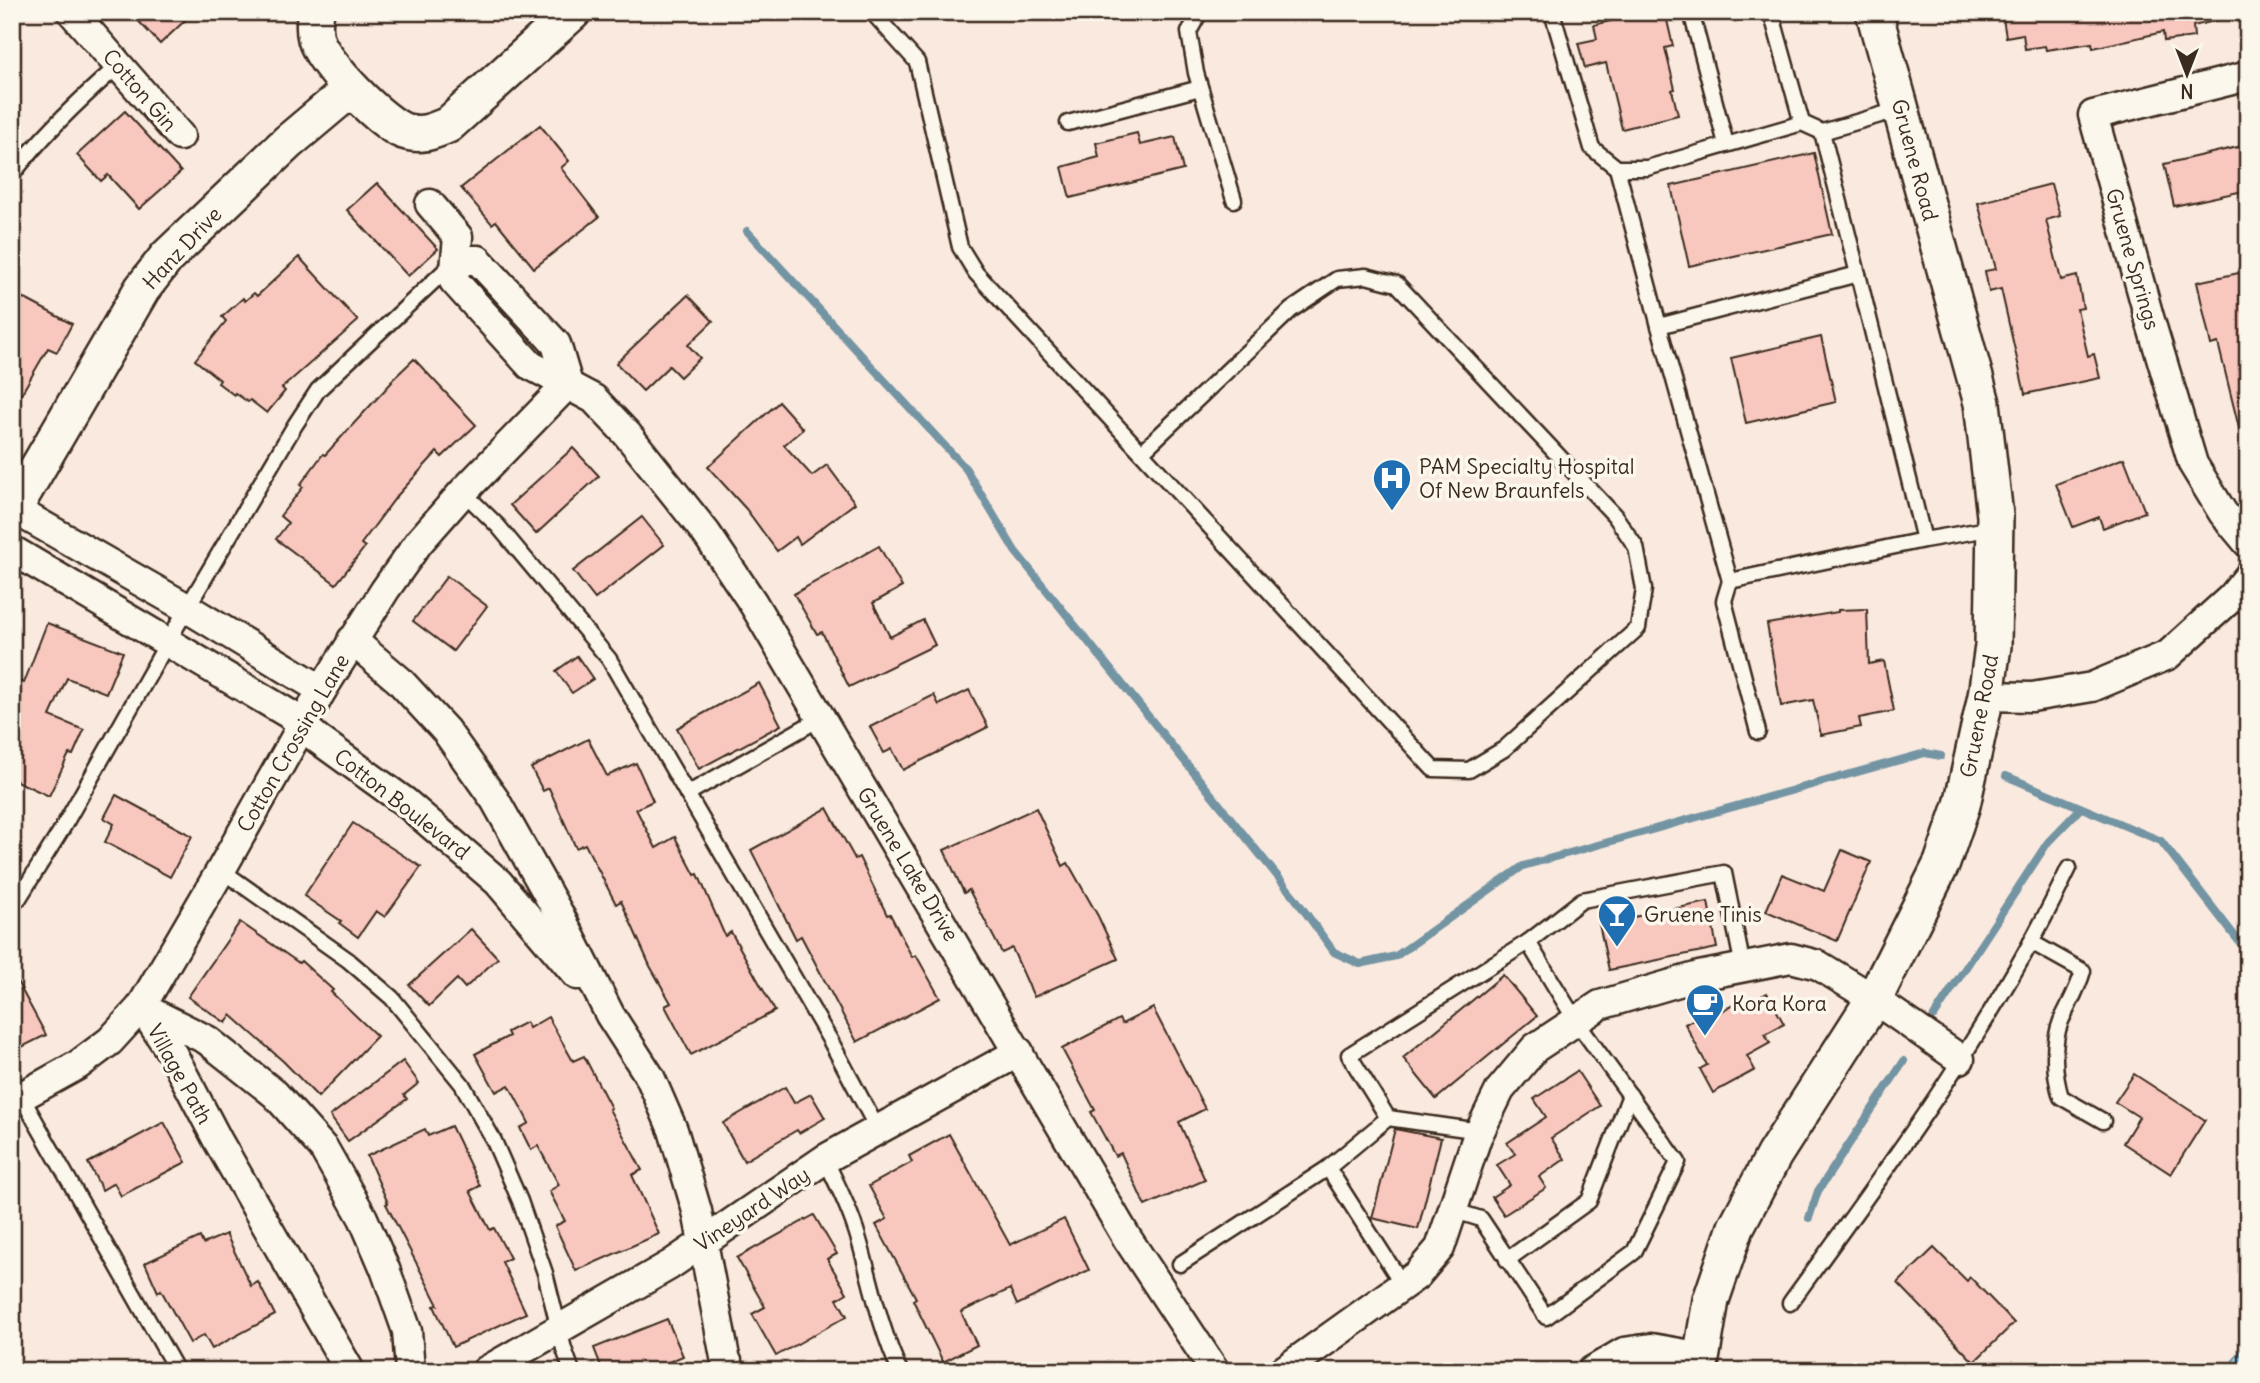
<svg xmlns="http://www.w3.org/2000/svg" width="2260" height="1383" viewBox="0 0 2260 1383" font-family="Delius,sans-serif">
<style>
.water{fill:#99dbfb;stroke:#7394a3;stroke-width:2}
.lines{fill:none;stroke-linecap:round;stroke-linejoin:round}
.stream{stroke:#7394a3;stroke-width:8}
.building{fill:#f8c8bf;stroke:#3b2a1e;stroke-width:2}
.service-casing{stroke:#3b2a1e;stroke-width:19}
.minor-casing{stroke:#3b2a1e;stroke-width:33}
.tertiary-casing{stroke:#3b2a1e;stroke-width:40}
.service{stroke:#fbf7ec;stroke-width:14}
.minor{stroke:#fbf7ec;stroke-width:28}
.tertiary{stroke:#fbf7ec;stroke-width:35}
.labels{text-anchor:middle;dominant-baseline:central;stroke-width:7;stroke-linejoin:round;paint-order:stroke}
.street-label{font-size:21px;fill:#3b2a1e;stroke:#fbf7ec}
.poi-label{font-size:21px;fill:#3b2a1e;stroke:#fbf7ec;text-anchor:start}
</style>
<rect width="100%" height="100%" fill="#fae9de"/>
<filter id="ink" filterUnits="userSpaceOnUse"><feTurbulence type="fractalNoise" baseFrequency=".0143" numOctaves="2"/><feDisplacementMap in="SourceGraphic" scale="14" xChannelSelector="R" yChannelSelector="G"/><feConvolveMatrix kernelMatrix="1 2 1 2 8 2 1 2 1" color-interpolation-filters="sRGB"/></filter>
<g filter="url(#ink)">
<path class="water" d="M 2248,1341 L 2248,1371 L 2225,1371 Z"/>
<g class="lines">
<g class="stream">
<path d="M 747,231 L 966,469 L 1015,551 L 1295,898 L 1334,952 L 1360,964 L 1396,956 L 1523,866 L 1925,753 L 1941,756"/>
<path d="M 2006,776 L 2161,841 L 2248,953"/>
<path d="M 1934,1016 L 2048,842 L 2081,808"/>
<path d="M 1809,1218 L 1818,1191 L 1904,1061"/>
</g>
</g>
<g class="building">
<path d="M 130,12 L 194,12 L 160,44 Z"/>
<path d="M 1646,12 L 1665,12 L 1673,46 L 1665,48 L 1675,89 L 1672,90 L 1678,115 L 1622,129 L 1606,63 L 1585,68 L 1578,43 L 1597,39 L 1594,25 Z"/>
<path d="M 2002,12 L 2214,12 L 2215,21 L 2193,26 L 2194,37 L 2164,41 L 2163,32 L 2093,48 L 2092,43 L 2046,50 L 2045,46 L 2025,49 L 2023,34 L 2006,37 Z"/>
<path d="M 125,111 L 181,172 L 139,209 L 108,175 L 101,181 L 77,155 Z"/>
<path d="M 540,125 L 569,161 L 561,168 L 599,217 L 534,268 L 496,221 L 492,224 L 461,188 Z"/>
<path d="M 1137,133 L 1140,145 L 1175,137 L 1183,170 L 1070,198 L 1062,167 L 1099,157 L 1096,143 Z"/>
<path d="M 2242,146 L 2248,173 L 2248,190 L 2174,206 L 2164,164 Z"/>
<path d="M 1814,153 L 1832,234 L 1689,266 L 1671,186 Z"/>
<path d="M 377,183 L 438,249 L 408,276 L 347,210 Z"/>
<path d="M 2051,184 L 2060,216 L 2046,220 L 2061,280 L 2077,276 L 2083,308 L 2077,309 L 2088,356 L 2094,354 L 2100,378 L 2025,394 L 2001,289 L 1989,292 L 1985,271 L 1996,269 L 1978,203 Z"/>
<path d="M 299,257 L 358,321 L 282,388 L 285,391 L 267,413 L 250,400 L 248,402 L 235,393 L 234,395 L 218,383 L 220,380 L 195,360 L 226,321 L 222,317 L 243,298 L 245,301 L 254,293 L 257,296 Z"/>
<path d="M 2248,271 L 2248,431 L 2240,432 L 2218,343 L 2211,345 L 2197,282 Z"/>
<path d="M 12,292 L 72,324 L 57,352 L 48,348 L 12,410 Z"/>
<path d="M 688,295 L 713,321 L 688,345 L 700,358 L 680,377 L 669,366 L 643,391 L 616,363 Z"/>
<path d="M 1821,337 L 1836,402 L 1746,423 L 1731,358 Z"/>
<path d="M 414,359 L 476,425 L 442,457 L 437,452 L 396,497 L 361,544 L 365,547 L 336,584 L 276,539 L 288,523 L 280,516 L 303,487 L 300,485 L 323,454 L 325,455 L 392,382 L 391,381 Z"/>
<path d="M 779,402 L 803,429 L 784,445 L 812,476 L 827,465 L 855,503 L 800,544 L 796,537 L 777,551 L 746,509 L 708,467 Z"/>
<path d="M 573,448 L 599,476 L 536,534 L 510,505 Z"/>
<path d="M 2124,458 L 2145,512 L 2103,528 L 2099,517 L 2073,527 L 2056,484 Z"/>
<path d="M 642,517 L 664,545 L 595,599 L 573,571 Z"/>
<path d="M 879,546 L 902,587 L 873,603 L 890,637 L 923,620 L 935,645 L 849,687 L 822,632 L 817,634 L 794,594 Z"/>
<path d="M 447,576 L 487,606 L 453,651 L 413,621 Z"/>
<path d="M 1867,609 L 1869,664 L 1884,661 L 1894,711 L 1859,718 L 1861,727 L 1821,735 L 1813,700 L 1781,706 L 1767,624 L 1838,612 L 1838,610 Z"/>
<path d="M 47,623 L 123,652 L 106,693 L 67,678 L 50,716 L 84,730 L 73,755 L 69,754 L 49,796 L 12,779 L 12,678 L 24,683 Z"/>
<path d="M 577,656 L 593,679 L 572,693 L 556,671 Z"/>
<path d="M 759,683 L 781,725 L 699,769 L 677,728 Z"/>
<path d="M 969,690 L 988,727 L 903,770 L 892,749 L 884,753 L 870,727 L 934,695 L 939,705 Z"/>
<path d="M 588,739 L 607,776 L 636,763 L 653,801 L 636,809 L 656,848 L 675,837 L 695,875 L 698,874 L 725,936 L 731,932 L 775,1011 L 691,1055 L 665,1006 L 671,1003 L 650,966 L 621,901 L 616,904 L 585,844 L 576,848 L 549,788 L 543,791 L 531,768 Z"/>
<path d="M 116,795 L 192,836 L 170,877 L 105,842 L 114,824 L 104,818 Z"/>
<path d="M 827,808 L 855,859 L 859,857 L 887,915 L 890,914 L 912,957 L 916,955 L 940,998 L 857,1042 L 801,936 L 796,939 L 751,850 Z"/>
<path d="M 1036,808 L 1063,866 L 1068,863 L 1098,916 L 1118,959 L 1034,997 L 1012,948 L 1002,953 L 969,890 L 964,893 L 944,850 Z"/>
<path d="M 353,823 L 421,867 L 385,917 L 376,911 L 358,937 L 339,923 L 341,921 L 304,896 Z"/>
<path d="M 1842,850 L 1871,862 L 1837,941 L 1766,911 L 1782,874 L 1824,891 Z"/>
<path d="M 1708,902 L 1717,948 L 1609,970 L 1599,924 Z"/>
<path d="M 240,922 L 299,963 L 301,961 L 333,990 L 331,992 L 377,1036 L 318,1097 L 284,1062 L 231,1015 L 226,1023 L 188,997 Z"/>
<path d="M 471,929 L 498,958 L 465,988 L 457,979 L 429,1006 L 409,985 Z"/>
<path d="M 12,972 L 46,1035 L 12,1052 Z"/>
<path d="M 1503,975 L 1537,1016 L 1436,1099 L 1403,1058 Z"/>
<path d="M 1767,993 L 1784,1024 L 1765,1034 L 1770,1043 L 1747,1056 L 1755,1070 L 1713,1093 L 1700,1069 L 1707,1065 L 1685,1024 L 1715,1008 L 1718,1013 L 1743,1000 L 1745,1005 Z"/>
<path d="M 1153,1008 L 1205,1109 L 1179,1122 L 1205,1180 L 1145,1206 L 1121,1153 L 1115,1156 L 1091,1112 L 1095,1110 L 1062,1049 L 1119,1019 L 1122,1024 Z"/>
<path d="M 548,1017 L 573,1061 L 584,1056 L 611,1108 L 609,1109 L 642,1170 L 632,1175 L 659,1234 L 576,1271 L 555,1226 L 565,1221 L 549,1191 L 559,1185 L 538,1146 L 531,1150 L 520,1128 L 529,1123 L 509,1085 L 496,1092 L 475,1054 L 509,1036 L 507,1032 L 526,1022 L 529,1028 Z"/>
<path d="M 403,1061 L 419,1083 L 404,1095 L 407,1099 L 348,1141 L 330,1116 Z"/>
<path d="M 1577,1071 L 1600,1106 L 1551,1138 L 1565,1159 L 1539,1177 L 1546,1188 L 1504,1215 L 1492,1197 L 1510,1185 L 1497,1165 L 1515,1154 L 1507,1143 L 1546,1117 L 1534,1099 Z"/>
<path d="M 2134,1074 L 2205,1120 L 2171,1174 L 2123,1143 L 2139,1117 L 2115,1102 Z"/>
<path d="M 785,1087 L 794,1103 L 811,1094 L 825,1118 L 799,1133 L 797,1130 L 744,1161 L 723,1123 Z"/>
<path d="M 164,1122 L 186,1162 L 121,1196 L 114,1183 L 102,1190 L 88,1163 Z"/>
<path d="M 451,1126 L 480,1186 L 470,1191 L 490,1230 L 494,1228 L 510,1258 L 502,1262 L 526,1313 L 453,1347 L 434,1306 L 438,1305 L 386,1204 L 388,1203 L 367,1156 L 425,1129 L 428,1136 Z"/>
<path d="M 1395,1129 L 1441,1138 L 1418,1229 L 1372,1218 Z"/>
<path d="M 949,1134 L 1010,1245 L 1064,1219 L 1089,1270 L 1017,1305 L 1010,1289 L 961,1312 L 977,1345 L 943,1362 L 913,1300 L 916,1298 L 876,1225 L 887,1219 L 869,1186 L 912,1162 L 909,1156 Z"/>
<path d="M 814,1215 L 837,1254 L 827,1259 L 847,1293 L 837,1299 L 847,1316 L 776,1356 L 752,1314 L 765,1307 L 737,1258 Z"/>
<path d="M 226,1234 L 251,1286 L 258,1282 L 275,1315 L 212,1349 L 204,1335 L 190,1343 L 161,1290 L 158,1292 L 145,1263 L 200,1237 L 203,1244 Z"/>
<path d="M 1934,1248 L 1967,1281 L 1970,1277 L 2014,1323 L 1974,1362 L 1898,1283 Z"/>
<path d="M 667,1319 L 683,1356 L 647,1371 L 603,1371 L 594,1348 Z"/>
</g>
<g class="lines">
<g class="service-casing">
<g id="service">
<path d="M 872,12 L 917,62 L 960,247 L 976,273 L 1433,769 L 1469,770 L 1504,749 L 1638,628 L 1644,589 L 1636,547 L 1615,516 L 1397,284 L 1366,276 L 1337,279 L 1291,310 L 1142,452"/>
<path d="M 1200,12 L 1189,32 L 1196,73 L 1234,200"/>
<path d="M 1552,12 L 1592,148 L 1617,168 L 1647,168 L 1802,123 L 1822,132 L 1901,109"/>
<path d="M 1691,12 L 1726,144"/>
<path d="M 1771,12 L 1802,123"/>
<path d="M 1068,123 L 1200,88"/>
<path d="M 1822,132 L 1858,274"/>
<path d="M 1617,168 L 1659,326"/>
<path d="M 12,175 C 43,134 80,99 119,65"/>
<path d="M 463,492 L 498,526 L 609,659 L 830,1040 L 878,1130"/>
<path d="M 1924,540 L 1730,581 L 1659,326 L 1858,274 L 1924,540 L 1994,528"/>
<path d="M 1730,581 L 1724,601 L 1758,732"/>
<path d="M 687,794 L 821,718"/>
<path d="M 221,870 L 348,960 L 392,998 L 462,1084 L 494,1141 L 520,1201 L 545,1273 L 564,1349 L 572,1371"/>
<path d="M 12,905 L 19,898 L 62,829 L 187,608 L 295,425 L 318,390 L 454,262"/>
<path d="M 2031,942 L 2083,971 C 2078,989 2069,1004 2061,1021 C 2052,1044 2054,1075 2061,1097 L 2103,1121"/>
<path d="M 12,1080 L 177,1371"/>
<path d="M 1388,1118 L 1349,1055 L 1528,942"/>
<path d="M 825,1159 C 838,1186 851,1212 859,1240 C 872,1284 880,1329 900,1371"/>
<path d="M 1452,1210 L 1481,1219 L 1546,1317 L 1634,1252 L 1678,1162 L 1576,1021 L 1528,942 L 1582,900 L 1724,873 L 1743,967"/>
<path d="M 1507,1260 L 1589,1201 L 1630,1095"/>
<path d="M 1180,1264 L 1328,1168"/>
<path d="M 1403,1285 L 1328,1168 L 1388,1118 L 1480,1131"/>
<path d="M 1790,1303 C 1891,1164 1995,1024 2069,868"/>
</g>
</g>
<g class="minor-casing">
<g id="minor">
<path d="M 72,12 L 180,136"/>
<path d="M 2248,76 L 2093,115 L 2149,317 L 2193,464 L 2223,513 L 2248,543"/>
<path d="M 430,204 L 458,237 L 454,281 L 530,365 L 594,399 L 627,434 L 706,533 L 753,603 L 1127,1238 L 1215,1371"/>
<path d="M 456,260 L 478,260 L 556,344 L 568,384"/>
<path d="M 12,508 L 187,608 L 322,690"/>
<path d="M 12,550 L 289,714 L 319,740 L 405,802 L 498,882 L 577,975"/>
<path d="M 352,640 L 399,680 L 446,731 L 495,800 L 559,914 L 610,1015 L 650,1077 L 673,1130 L 697,1211 L 725,1357 L 731,1371"/>
<path d="M 1986,696 L 2032,697 L 2092,687 L 2168,655 L 2232,597 L 2248,577"/>
<path d="M 141,1007 L 207,1040 L 275,1094 L 324,1149 L 363,1218 L 385,1269 L 407,1331 L 410,1371"/>
<path d="M 143,1009 L 173,1055 L 218,1141 L 350,1371"/>
<path d="M 22,1096 L 78,1065 L 110,1041 L 141,1007 L 221,870 L 322,690 L 385,590 L 419,542 L 463,492 L 568,384"/>
<path d="M 486,1371 L 670,1265 L 825,1159 L 1019,1052"/>
<path d="M 1283,1371 L 1417,1275 L 1440,1248 L 1477,1137 L 1500,1090 L 1535,1048 L 1600,1005 L 1699,976 L 1791,958 L 1818,965 L 1874,999 L 1960,1059"/>
<path d="M 1592,1371 L 1624,1352 L 1651,1348 L 1703,1357"/>
</g>
</g>
<g class="tertiary-casing">
<g id="tertiary">
<path d="M 316,12 C 314,21 314,31 316,39 C 322,62 384,127 407,132 C 423,136 433,131 448,125 L 573,12"/>
<path d="M 12,512 L 142,289 L 167,257 L 288,142 L 351,89"/>
<path d="M 1699,1371 L 1711,1300 L 1736,1227 L 1774,1155 L 1874,999 L 1942,863 L 1962,805 L 1986,696 L 1993,646 L 1995,516 L 1982,403 L 1874,12"/>
</g>
</g>
<use href="#service" class="service"/>
<use href="#minor" class="minor"/>
<use href="#tertiary" class="tertiary"/>
</g>
</g>
<defs>
<g id="hospital-pin" transform="scale(2.0125)"><path d="M0 17L-7.5 6A9.5 9.5 0 1 1 7.5 6Z" fill="#1f6fb2" stroke="#fbf7ec"/><path d="M-5-5h3v3.5h4V-5h3V5h-3V1.5h-4V5h-3Z" fill="#fff"/></g>
<g id="bar-pin" transform="scale(2.0125)"><path d="M0 17L-7.5 6A9.5 9.5 0 1 1 7.5 6Z" fill="#1f6fb2" stroke="#fbf7ec"/><path d="M-6-5H6L.8 .8V4.5H3.5V6h-7V4.5H-.8V.8Z" fill="#fff"/></g>
<g id="cafe-pin" transform="scale(2.0125)"><path d="M0 17L-7.5 6A9.5 9.5 0 1 1 7.5 6Z" fill="#1f6fb2" stroke="#fbf7ec"/><path d="M-5.5-4.5H6V0H3Q3 3.5 0 3.5H-2.5Q-5.5 3.5-5.5 0ZM3-3.2v2h1.7v-2ZM-6 4.5H4V6H-6Z" fill="#fff"/></g>
</defs>
<g fill-rule="evenodd">
<use href="#hospital-pin" x="1392" y="478"/>
<use href="#bar-pin" x="1617" y="914"/>
<use href="#cafe-pin" x="1705" y="1003"/>
</g>
<g class="labels">
<g class="street-label">
<text transform="translate(140 90) rotate(49)">Cotton Gin</text>
<text transform="translate(1915 160) rotate(75)">Gruene Road</text>
<text transform="translate(182 248) rotate(-47)">Hanz Drive</text>
<text transform="translate(2133 259) rotate(74)">Gruene Springs</text>
<text transform="translate(1979 716) rotate(-79)">Gruene Road</text>
<text transform="translate(293 743) rotate(-60)">Cotton Crossing Lane</text>
<text transform="translate(402 804) rotate(38)">Cotton Boulevard</text>
<text transform="translate(908 864) rotate(59)">Gruene Lake Drive</text>
<text transform="translate(180 1074) rotate(61)">Village Path</text>
<text transform="translate(752 1209) rotate(-34)">Vineyard Way</text>
</g>
<g class="poi-label">
<text x="1419" y="466">PAM Specialty Hospital<tspan x="1419" dy="24">Of New Braunfels</tspan></text>
<text x="1644" y="914">Gruene Tinis</text>
<text x="1732" y="1003">Kora Kora</text>
</g>
</g>
<rect width="2260" height="1383" fill="none" stroke="#fbf7ec" stroke-width="42"/>
<rect x="21" y="21" width="2218" height="1341" fill="none" stroke="#3b2a1e" stroke-width="2.5" filter="url(#ink)"/>
<g transform="translate(2187 74) rotate(180)" stroke="#fbf7ec" stroke-width="5" paint-order="stroke">
<path d="M0-5L12 26L0 18L-12 26Z" fill="#3b2a1e"/>
<text y="-10" font-size="19" font-weight="bold" text-anchor="middle" fill="#3b2a1e">N</text>
</g>
</svg>
